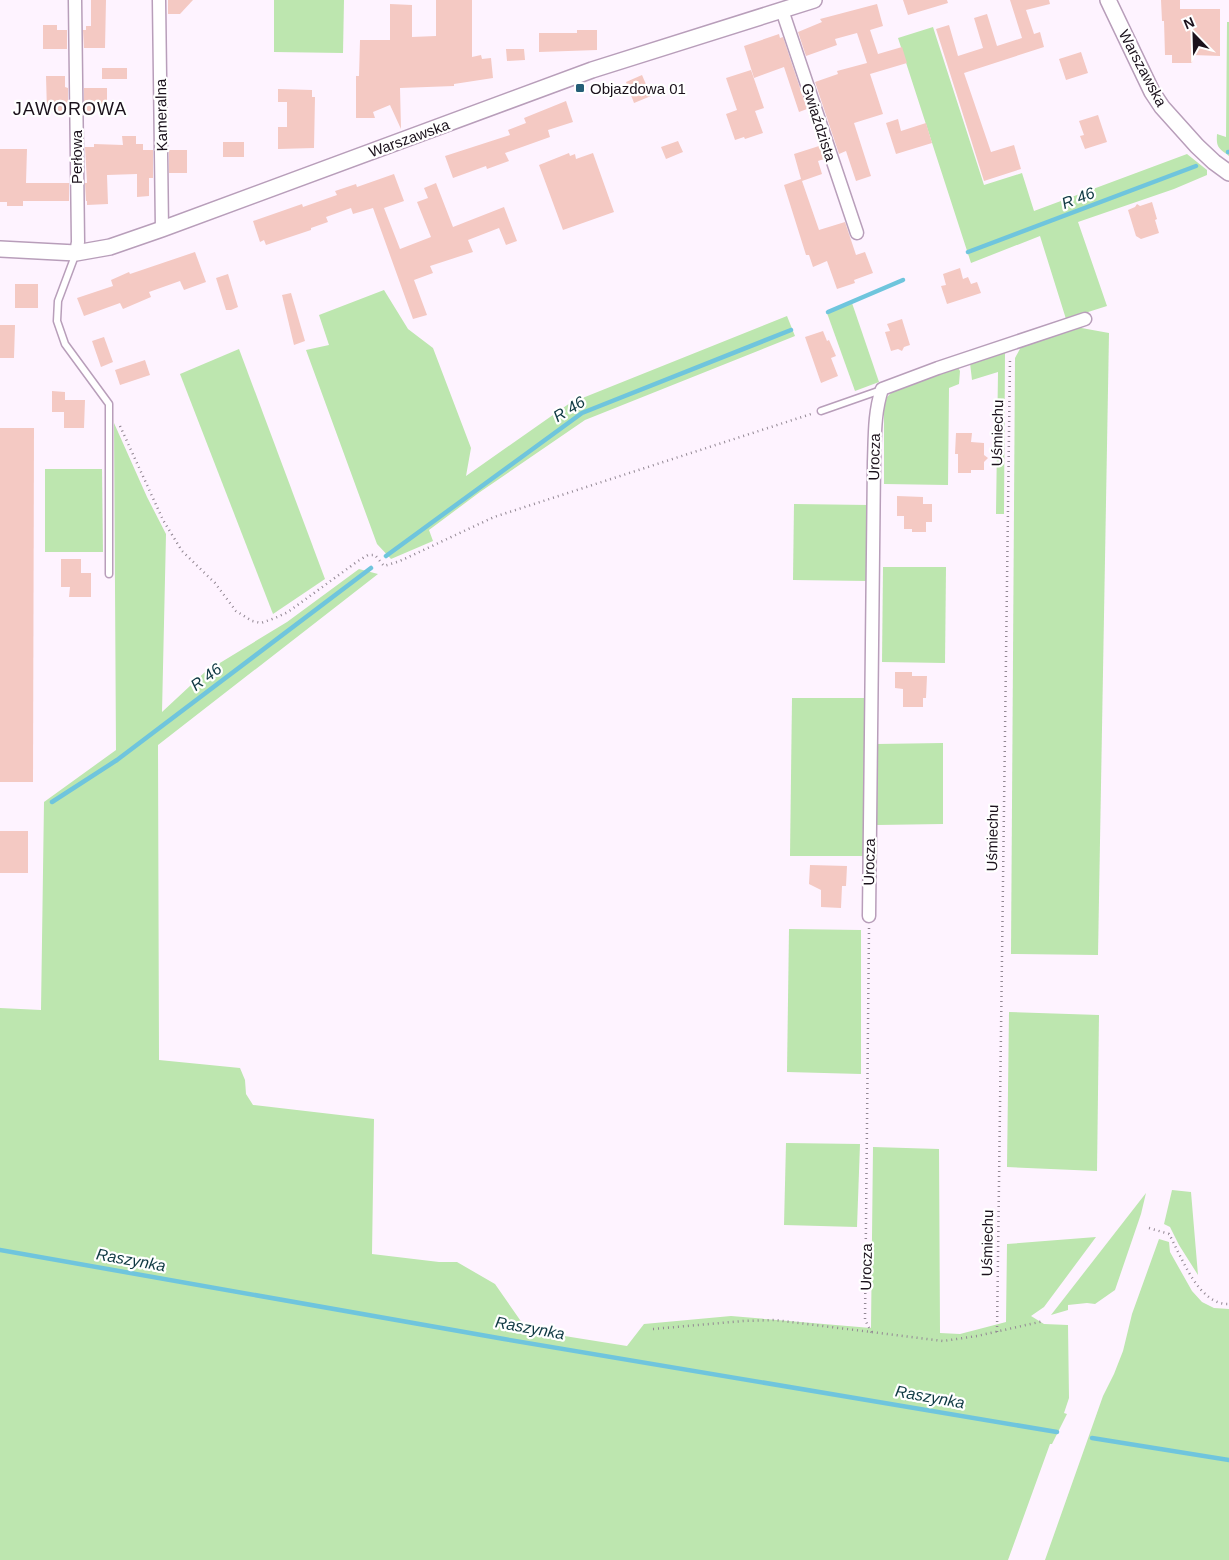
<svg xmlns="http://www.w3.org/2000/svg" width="1229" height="1560" viewBox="0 0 1229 1560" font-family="Helvetica,sans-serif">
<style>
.green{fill:#bde6af}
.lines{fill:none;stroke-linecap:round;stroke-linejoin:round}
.stream{stroke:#6fc5dd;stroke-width:4.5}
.building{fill:#f4c9c3}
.service-casing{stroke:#b89eba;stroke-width:9}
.minor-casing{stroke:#b89eba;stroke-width:15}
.tertiary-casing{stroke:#b89eba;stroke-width:18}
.path{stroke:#928793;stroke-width:2.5;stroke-dasharray:1 4;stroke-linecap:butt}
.service{stroke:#fff;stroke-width:6}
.minor{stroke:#fff;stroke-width:12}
.tertiary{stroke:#fff;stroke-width:15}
.poi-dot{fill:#255e77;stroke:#fff;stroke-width:2}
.labels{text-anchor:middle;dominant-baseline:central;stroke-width:4.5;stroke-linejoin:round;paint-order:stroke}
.street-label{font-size:15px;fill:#1b121c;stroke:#fff}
.poi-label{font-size:15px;fill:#1b121c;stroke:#fff;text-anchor:start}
.water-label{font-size:16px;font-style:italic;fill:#0f3943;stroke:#fff}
.quarter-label{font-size:18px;letter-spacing:1px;fill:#1b121c;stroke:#fff}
</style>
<rect width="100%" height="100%" fill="#fef3ff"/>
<g class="green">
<path d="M 274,0 L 344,0 L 343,53 L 274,52 Z"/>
<path d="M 1227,22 L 1229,22 L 1229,156 C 1219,148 1216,148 1217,134 L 1226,137 Z"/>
<path d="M 933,27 L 984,185 L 1022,173 L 1034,211 L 1187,154 L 1207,170 L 1207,175 L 1174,189 L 1078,222 L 1107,306 L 1066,319 L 1040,236 L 971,263 L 898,38 Z"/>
<path d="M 384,290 L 408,329 L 433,348 L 471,448 L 466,476 L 570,403 L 787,316 L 795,336 L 585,420 L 480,492 L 429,530 L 433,541 L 391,559 L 377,544 L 306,350 L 329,345 L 319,315 Z"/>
<path d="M 852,303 L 879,382 L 855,391 L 827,313 Z"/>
<path d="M 1076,327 L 1109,333 L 1098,955 L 1011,954 L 1015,358 L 1022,345 Z"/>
<path d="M 239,349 L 325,579 L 273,614 L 180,374 Z"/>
<path d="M 1005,353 L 1004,514 L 996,514 L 998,372 L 972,380 L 970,363 L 975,360 Z"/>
<path d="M 957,366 L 960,371 L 959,384 L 949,388 L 948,485 L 884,484 L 884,405 L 887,397 L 894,390 Z"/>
<path d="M 114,423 L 147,497 L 166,534 L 162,712 L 205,672 L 287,622 L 359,569 L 378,574 L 158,745 L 159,1060 L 240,1068 L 245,1080 L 246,1094 L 253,1105 L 374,1119 L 372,1254 L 439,1262 L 457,1262 L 495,1284 L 527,1330 L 627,1346 L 644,1324 L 731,1316 L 871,1328 L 873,1147 L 939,1149 L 940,1333 L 960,1334 L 1006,1322 L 1007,1244 L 1096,1237 L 1044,1307 L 1031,1316 L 1044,1324 L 1068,1325 L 1069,1398 L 1064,1413 L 1067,1414 L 1052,1444 L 1050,1444 L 1008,1560 L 0,1560 L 0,1008 L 41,1010 L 44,802 L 116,750 Z"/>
<path d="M 45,469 L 102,469 L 103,552 L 45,552 Z"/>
<path d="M 794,504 L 869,505 L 868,581 L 793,580 Z"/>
<path d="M 883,567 L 946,567 L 945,663 L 882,662 Z"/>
<path d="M 792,698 L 866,698 L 865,856 L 790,856 Z"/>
<path d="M 943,743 L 943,824 L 877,825 L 876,744 Z"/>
<path d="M 789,929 L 861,930 L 861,1074 L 787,1072 Z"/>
<path d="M 1009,1012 L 1099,1015 L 1097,1171 L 1007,1167 Z"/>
<path d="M 786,1143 L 860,1144 L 857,1227 L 784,1225 Z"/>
<path d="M 1172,1190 L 1191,1192 L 1198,1275 L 1179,1245 L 1170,1227 L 1164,1224 Z"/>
<path d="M 1146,1193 L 1141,1214 L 1115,1290 L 1095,1304 L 1087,1303 L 1068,1305 L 1068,1310 L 1051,1315 Z"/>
<path d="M 1159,1239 L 1169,1242 L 1170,1252 L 1192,1291 L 1202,1302 L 1214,1308 L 1229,1309 L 1229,1560 L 1045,1560 L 1103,1396 L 1114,1374 L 1123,1351 L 1132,1314 Z"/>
</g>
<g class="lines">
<g class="stream">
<path d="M 1228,152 L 1229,152"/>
<path d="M 968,252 L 1196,166"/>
<path d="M 828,312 L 903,280"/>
<path d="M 386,556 L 582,413 L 791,330"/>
<path d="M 52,802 L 117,760 L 371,568"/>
<path d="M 0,1250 L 504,1339 L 1057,1432"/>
<path d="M 1092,1438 L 1229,1460"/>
</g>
</g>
<g class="building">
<path d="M 91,0 L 106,0 L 105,48 L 84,48 L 83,30 L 86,30 L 86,26 L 91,26 Z"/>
<path d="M 168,0 L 193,0 L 180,14 L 168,14 Z"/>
<path d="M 436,0 L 472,0 L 472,57 L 481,55 L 482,59 L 491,58 L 493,78 L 454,84 L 454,86 L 400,88 L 401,129 L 390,105 L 373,112 L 375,118 L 356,118 L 356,76 L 359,76 L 360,40 L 390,40 L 390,4 L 412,5 L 412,37 L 436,36 Z"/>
<path d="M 903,0 L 947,0 L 948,3 L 908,15 Z"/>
<path d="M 1010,0 L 1049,0 L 1050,4 L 1026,10 L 1034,34 L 1040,32 L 1044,47 L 964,73 L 991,152 L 1014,145 L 1021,169 L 984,181 L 936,29 L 949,25 L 958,56 L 983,48 L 974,18 L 987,14 L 997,46 L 1022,38 Z"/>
<path d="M 1161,0 L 1180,0 L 1180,9 L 1220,9 L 1220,56 L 1193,55 L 1192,63 L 1172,63 L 1172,55 L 1165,55 L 1164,21 L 1162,21 Z"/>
<path d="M 877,4 L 883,26 L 870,30 L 878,54 L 902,47 L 907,63 L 870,74 L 883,114 L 854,123 L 871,176 L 856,181 L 846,151 L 839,154 L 815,82 L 838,74 L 837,71 L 867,63 L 857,33 L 835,39 L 837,45 L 806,56 L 798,32 L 822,22 L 820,19 Z"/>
<path d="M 43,25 L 57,25 L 57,30 L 67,30 L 67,49 L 43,49 Z"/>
<path d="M 577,30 L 597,30 L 597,50 L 539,52 L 539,33 L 577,33 Z"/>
<path d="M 779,34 L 780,38 L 783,37 L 807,109 L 799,112 L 784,67 L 754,78 L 744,46 Z"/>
<path d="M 506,49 L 524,49 L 525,60 L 507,61 Z"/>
<path d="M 1081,52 L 1088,73 L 1066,80 L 1059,59 Z"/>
<rect x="102" y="68" width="25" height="11"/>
<path d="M 751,70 L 764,108 L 755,111 L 763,133 L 745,139 L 744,137 L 735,140 L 726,114 L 737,110 L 726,78 Z"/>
<path d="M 642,75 L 651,96 L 634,103 L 626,82 Z"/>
<path d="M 46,76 L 65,76 L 65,87 L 68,88 L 68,111 L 47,111 Z"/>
<rect x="84" y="88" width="23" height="23"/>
<path d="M 278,89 L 312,90 L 312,97 L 315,97 L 314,148 L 278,149 L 278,127 L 287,127 L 287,102 L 278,102 Z"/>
<path d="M 566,101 L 573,122 L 548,130 L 550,137 L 505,153 L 509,161 L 487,169 L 486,166 L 453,178 L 445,156 L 510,135 L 508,130 L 526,123 L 524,118 Z"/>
<path d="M 1098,115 L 1107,142 L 1085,149 L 1080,136 L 1084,135 L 1079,121 Z"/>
<path d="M 898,119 L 901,131 L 926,123 L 932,143 L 896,154 L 886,123 Z"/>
<path d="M 122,136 L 136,136 L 136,144 L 143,144 L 143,150 L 153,150 L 153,178 L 149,178 L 149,196 L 137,197 L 137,174 L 107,175 L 108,204 L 87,205 L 87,201 L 86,201 L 85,183 L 87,183 L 85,147 L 94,147 L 94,144 L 123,145 Z"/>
<path d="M 678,141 L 683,152 L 666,159 L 661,147 Z"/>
<rect x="223" y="142" width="21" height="15"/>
<path d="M 819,146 L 824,159 L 818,161 L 822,174 L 802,181 L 819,230 L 845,222 L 856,255 L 865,252 L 873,273 L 854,280 L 855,283 L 837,289 L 827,261 L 813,267 L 809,255 L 806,255 L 784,185 L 801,179 L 794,154 Z"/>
<path d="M 0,149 L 27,149 L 26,183 L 69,183 L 69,201 L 23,201 L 23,206 L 7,206 L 7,202 L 0,202 Z"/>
<rect x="169" y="150" width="18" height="23"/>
<path d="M 569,153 L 570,156 L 575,154 L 576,159 L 593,153 L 614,212 L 563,230 L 539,165 Z"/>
<path d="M 394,174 L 404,201 L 384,208 L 400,249 L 431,237 L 417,202 L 428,198 L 424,188 L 436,183 L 453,227 L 504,207 L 517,241 L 506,245 L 499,228 L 468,240 L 473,252 L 430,266 L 433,273 L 414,280 L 427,315 L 413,319 L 373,208 L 353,214 L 351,208 L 326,217 L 328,222 L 311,228 L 311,230 L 266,245 L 264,240 L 260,242 L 253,221 L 302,204 L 303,207 L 337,195 L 335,191 L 356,184 L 357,187 Z"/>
<path d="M 1152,202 L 1157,219 L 1155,220 L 1159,233 L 1141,239 L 1136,236 L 1128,210 L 1135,207 L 1137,204 L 1140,206 Z"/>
<path d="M 195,252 L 206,282 L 184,290 L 180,281 L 149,292 L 151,297 L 123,309 L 120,303 L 84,316 L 77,298 L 113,286 L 111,280 L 129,272 L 130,274 Z"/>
<path d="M 960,268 L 963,279 L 968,277 L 971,284 L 977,282 L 981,293 L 947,304 L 941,286 L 946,285 L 943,274 Z"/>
<path d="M 228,274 L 238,307 L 231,310 L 226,310 L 216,278 Z"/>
<rect x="15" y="284" width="23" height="24"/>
<path d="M 291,293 L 305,341 L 294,345 L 282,295 Z"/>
<path d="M 902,319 L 910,345 L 904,347 L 902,351 L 898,349 L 891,351 L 885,332 L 890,331 L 887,324 Z"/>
<path d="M 0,325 L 15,325 L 14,358 L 0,358 Z"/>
<path d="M 823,331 L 827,341 L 829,340 L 836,356 L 831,358 L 838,376 L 821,383 L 805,337 Z"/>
<path d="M 104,337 L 113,362 L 101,367 L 92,341 Z"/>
<path d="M 145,360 L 150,375 L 120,385 L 115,370 Z"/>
<path d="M 52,391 L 65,392 L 65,400 L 85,400 L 84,428 L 64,428 L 64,412 L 52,412 Z"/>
<path d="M 0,428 L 34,428 L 33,782 L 0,782 Z"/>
<path d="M 956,433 L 972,433 L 971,442 L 984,443 L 984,455 L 988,458 L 984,462 L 984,470 L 971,470 L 971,473 L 958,473 L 958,454 L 955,454 Z"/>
<path d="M 897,496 L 923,497 L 923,504 L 932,504 L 932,522 L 926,522 L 926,532 L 912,532 L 912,529 L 904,529 L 904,516 L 897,516 Z"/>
<path d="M 61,559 L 81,559 L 81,573 L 91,573 L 91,597 L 69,597 L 70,587 L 61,587 Z"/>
<path d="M 895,672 L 912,672 L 912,676 L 927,676 L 926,698 L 923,698 L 923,707 L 903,707 L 903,689 L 895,688 Z"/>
<rect x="0" y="831" width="28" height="42"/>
<path d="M 810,865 L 847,866 L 846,886 L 842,886 L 841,908 L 821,907 L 821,890 L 809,884 Z"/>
</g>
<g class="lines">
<g class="service-casing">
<g id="service">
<path d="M 76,253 L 58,301 L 57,321 L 65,344 L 109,404 L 109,574"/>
<path d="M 821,411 L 881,390"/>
</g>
</g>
<g class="minor-casing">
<g id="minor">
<path d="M 75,0 L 78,242 L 76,253"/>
<path d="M 159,0 L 162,229"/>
<path d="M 782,10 L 857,233"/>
<path d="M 869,916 L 874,462 C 875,437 874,413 882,389 L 938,368 L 1085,319"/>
</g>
</g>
<g class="tertiary-casing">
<g id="tertiary">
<path d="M 1108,0 L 1152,92 L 1162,107 L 1197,146 L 1214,162 L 1229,173"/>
<path d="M 0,249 L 76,253 L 110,247 L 162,229 L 592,70 L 814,0"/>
</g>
</g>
<g class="path">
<path d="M 120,426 L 163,520 L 182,551 L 215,583 L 236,611 L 252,621 L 261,623 L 275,618 L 288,612 L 358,561 L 368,555 L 375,555 L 384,566 L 400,561 L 494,517 L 811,414"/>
<path d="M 869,928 L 865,1320 L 872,1333"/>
<path d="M 1149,1228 L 1169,1234 C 1182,1257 1198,1305 1229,1304"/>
<path d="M 653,1329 L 743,1321 L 775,1320 L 943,1341 L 977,1336 L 1044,1321"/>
<path d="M 997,1332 L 1010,358"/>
</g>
<use href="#service" class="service"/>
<use href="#minor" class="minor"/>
<use href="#tertiary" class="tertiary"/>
</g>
<rect class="poi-dot" x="575" y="83" width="10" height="10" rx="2.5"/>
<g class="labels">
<g class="street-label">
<text transform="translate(1143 68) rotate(62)">Warszawska</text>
<text transform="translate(161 115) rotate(-91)">Kameralna</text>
<text transform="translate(819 122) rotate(72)">Gwiaździsta</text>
<text transform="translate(409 138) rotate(-20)">Warszawska</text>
<text transform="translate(76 157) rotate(-90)">Perłowa</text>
<text transform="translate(997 433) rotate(-89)">Uśmiechu</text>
<text transform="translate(874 457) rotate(-89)">Urocza</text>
<text transform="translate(992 838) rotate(-89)">Uśmiechu</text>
<text transform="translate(869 862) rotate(-89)">Urocza</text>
<text transform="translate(987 1243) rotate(-89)">Uśmiechu</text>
<text transform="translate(866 1267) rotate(-89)">Urocza</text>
</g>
<g class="poi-label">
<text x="590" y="88">Objazdowa 01</text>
</g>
<g class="water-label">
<text transform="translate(1078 198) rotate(-21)">R 46</text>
<text transform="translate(569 409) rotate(-32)">R 46</text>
<text transform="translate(206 677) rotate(-37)">R 46</text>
<text transform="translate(131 1260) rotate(10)">Raszynka</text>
<text transform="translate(530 1328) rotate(10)">Raszynka</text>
<text transform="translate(930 1397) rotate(10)">Raszynka</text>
</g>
<g class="quarter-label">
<text x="70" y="109">JAWOROWA</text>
</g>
</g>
<g transform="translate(1194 35) rotate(337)" stroke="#ffffff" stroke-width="4" paint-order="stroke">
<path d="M0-4L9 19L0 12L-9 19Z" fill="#1b121c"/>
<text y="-8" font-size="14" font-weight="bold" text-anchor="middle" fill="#1b121c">N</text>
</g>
</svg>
